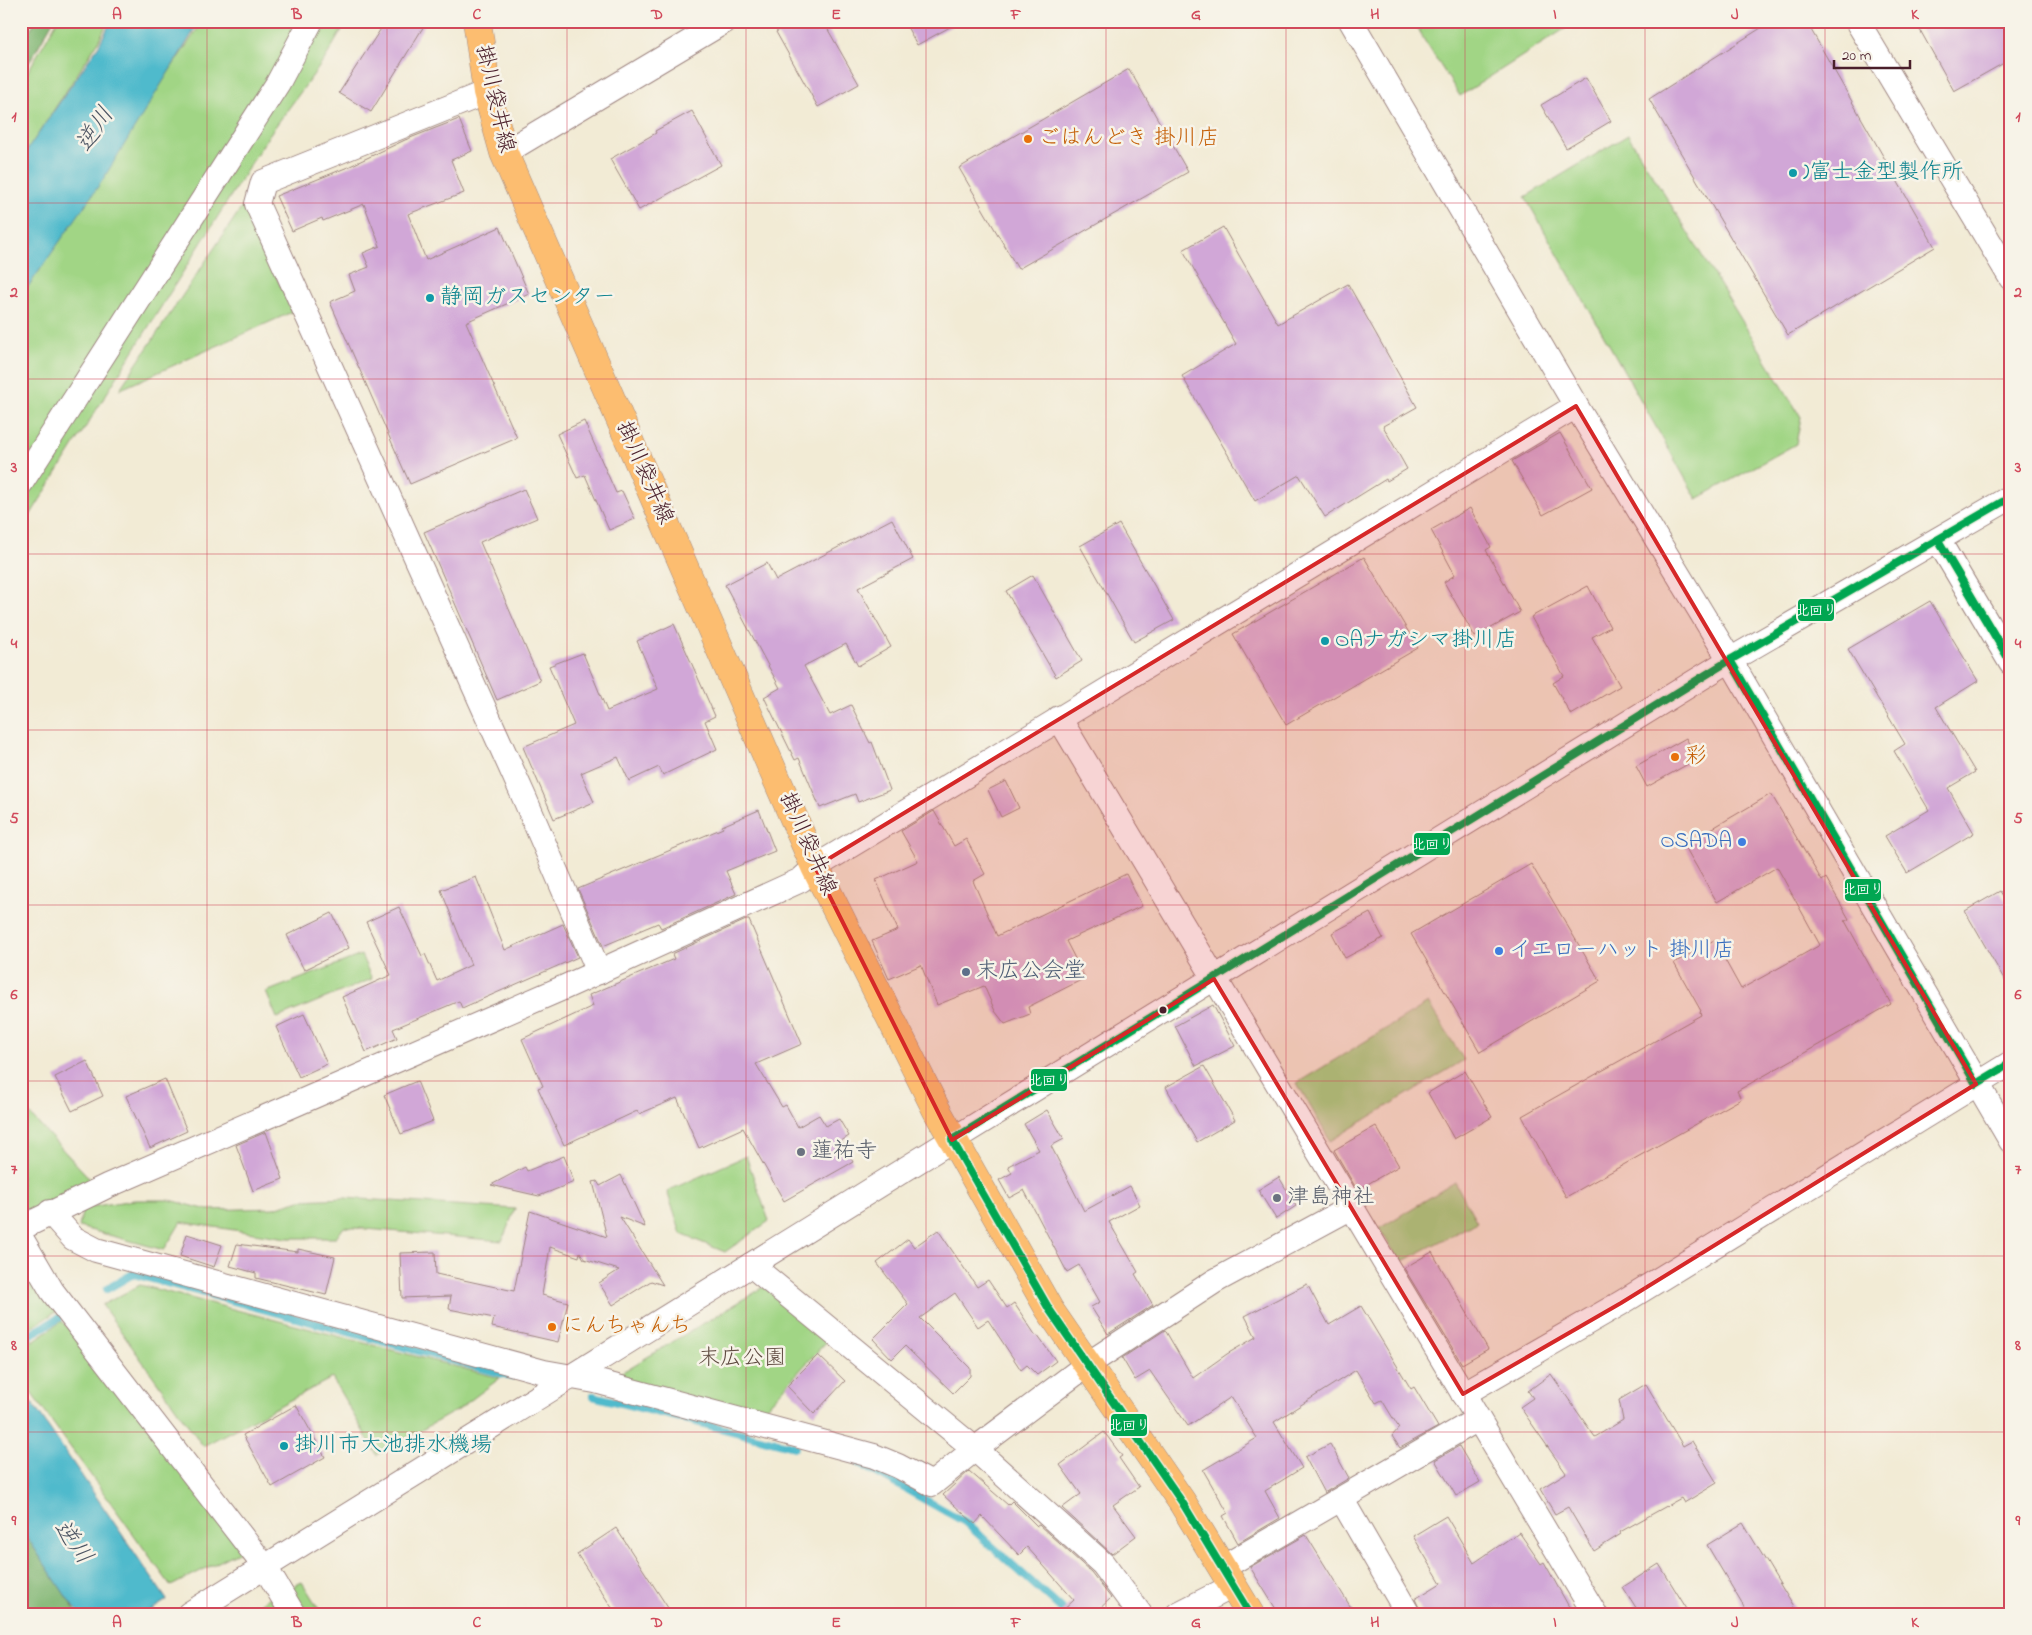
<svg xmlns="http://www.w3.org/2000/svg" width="2032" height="1635" viewBox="0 0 2032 1635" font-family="'Indie Flower','Klee One',sans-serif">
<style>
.green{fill:#a1d585;stroke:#767a58}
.forest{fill:#80b672;stroke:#656a4e}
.water{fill:#4fbacc;stroke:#4c6c7c}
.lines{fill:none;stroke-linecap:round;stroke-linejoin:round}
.stream{stroke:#4fbacc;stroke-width:8}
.building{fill:#d1a7d7}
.minor-casing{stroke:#9e8580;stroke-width:26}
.major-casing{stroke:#9e8580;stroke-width:29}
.minor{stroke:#fff;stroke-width:24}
.major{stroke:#fcbd6f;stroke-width:28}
.bus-1-casing{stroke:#f7f3e8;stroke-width:11}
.bus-1{stroke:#00a651;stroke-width:8}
.marked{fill:#d62828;fill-opacity:0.2;stroke:#d62828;stroke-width:4;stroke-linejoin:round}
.grid{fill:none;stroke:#d1495b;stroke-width:1;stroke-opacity:0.55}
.food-dot{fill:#e8710a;stroke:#f7f3e8;stroke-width:2}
.culture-dot{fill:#0f9aa8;stroke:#f7f3e8;stroke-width:2}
.shop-dot{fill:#3f7fe0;stroke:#f7f3e8;stroke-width:2}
.service-dot{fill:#5c6f8a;stroke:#f7f3e8;stroke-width:2}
.bus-dot{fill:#4a1f2b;stroke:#f7f3e8;stroke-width:2}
.worship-dot{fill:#6b7280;stroke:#f7f3e8;stroke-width:2}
.labels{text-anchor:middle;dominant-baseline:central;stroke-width:5;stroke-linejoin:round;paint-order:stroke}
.street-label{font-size:22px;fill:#4a1f2b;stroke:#f7f3e8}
.food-label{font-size:22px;fill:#c56008;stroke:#f7f3e8;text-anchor:start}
.culture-label{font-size:22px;fill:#0d838f;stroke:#f7f3e8;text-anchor:start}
.shop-label{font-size:22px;fill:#366cbe;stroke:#f7f3e8;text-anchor:end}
.service-label{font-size:22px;fill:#4e5e75;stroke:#f7f3e8;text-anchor:start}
.worship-label{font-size:22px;fill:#5b616d;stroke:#f7f3e8;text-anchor:start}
.park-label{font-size:22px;fill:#604c42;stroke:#f7f3e8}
.water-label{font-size:24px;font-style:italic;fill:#4c5563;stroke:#f7f3e8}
.line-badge{stroke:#f7f3e8;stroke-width:2}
.badge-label{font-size:14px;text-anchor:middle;font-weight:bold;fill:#fff}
.neatline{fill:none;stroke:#d1495b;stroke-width:2}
.grid-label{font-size:16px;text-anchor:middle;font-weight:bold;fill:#d1495b}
</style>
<rect width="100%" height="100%" fill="#f7f3e8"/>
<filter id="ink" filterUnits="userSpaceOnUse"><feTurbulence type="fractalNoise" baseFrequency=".02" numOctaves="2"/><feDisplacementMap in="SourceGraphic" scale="10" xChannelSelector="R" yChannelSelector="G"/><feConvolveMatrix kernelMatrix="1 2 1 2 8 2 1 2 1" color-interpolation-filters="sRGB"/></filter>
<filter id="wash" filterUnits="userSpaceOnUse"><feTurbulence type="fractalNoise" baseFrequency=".0096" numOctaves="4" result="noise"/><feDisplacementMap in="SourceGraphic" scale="20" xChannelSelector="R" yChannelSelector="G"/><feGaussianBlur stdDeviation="1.12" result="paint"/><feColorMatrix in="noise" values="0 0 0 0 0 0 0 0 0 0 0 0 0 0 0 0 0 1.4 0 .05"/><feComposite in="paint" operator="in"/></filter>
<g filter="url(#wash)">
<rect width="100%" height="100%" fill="#f2ebd5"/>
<g class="green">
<path d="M 57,21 L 108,21 L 99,41 L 21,160 L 21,83 Z"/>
<path d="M 203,21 L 347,21 L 325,59 L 269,135 L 21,530 L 21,290 Z"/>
<path d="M 1412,21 L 1577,21 L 1460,96 Z"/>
<path d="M 1628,135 L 1801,417 L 1796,444 L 1697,499 L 1525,197 Z"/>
<path d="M 244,204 L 292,312 L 119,390 Z"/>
<path d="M 361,955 L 372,979 L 277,1018 L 266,992 Z"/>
<path d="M 1428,1003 L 1464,1060 L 1330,1141 L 1297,1083 Z"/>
<path d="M 21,1105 L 93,1182 L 21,1220 Z"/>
<path d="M 746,1156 L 769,1221 L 725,1252 L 681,1234 L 667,1191 Z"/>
<path d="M 1455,1182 L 1477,1222 L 1399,1263 L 1380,1228 Z"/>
<path d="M 345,1198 L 515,1209 L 502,1241 L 344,1227 L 336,1238 L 287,1238 L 181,1222 L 164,1250 L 79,1227 L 83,1208 L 134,1200 L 170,1200 L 208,1210 L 274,1208 L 300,1200 Z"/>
<path d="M 21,1253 L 57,1311 L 26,1331 L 33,1341 L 62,1321 L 252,1545 L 171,1586 L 21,1379 Z"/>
<path d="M 140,1285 L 500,1378 L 459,1409 L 377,1455 L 332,1378 L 203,1446 L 102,1305 Z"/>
<path d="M 764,1287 L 828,1340 L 758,1416 L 614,1377 Z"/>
<path d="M 302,1582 L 322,1614 L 242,1614 L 269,1598 Z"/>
</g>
<g class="forest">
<path d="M 36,21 L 53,21 L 21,77 L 21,43 Z"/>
<path d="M 21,1528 L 71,1604 L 78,1614 L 21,1614 Z"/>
</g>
<g class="water">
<path d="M 111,21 L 200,21 L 102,181 L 21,297 L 21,159 L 99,45 Z"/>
<path d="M 21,1387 L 167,1600 L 145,1614 L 81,1614 L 71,1604 L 21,1528 Z"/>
</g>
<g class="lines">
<g class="stream">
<path d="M 107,1289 L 133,1274 L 511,1376"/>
<path d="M 21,1340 L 59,1318"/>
<path d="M 593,1396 L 795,1447"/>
<path d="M 859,1463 L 965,1522 L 1067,1614"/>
</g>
</g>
<g id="blocks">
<g class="building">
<path d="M 386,21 L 427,21 L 371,112 L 339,93 Z"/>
<path d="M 794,21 L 823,21 L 859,84 L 818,107 L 776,32 Z"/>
<path d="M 904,21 L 961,21 L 917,45 Z"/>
<path d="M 1772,21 L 1806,21 L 1935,247 L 1788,335 L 1649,99 Z"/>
<path d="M 1915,21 L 2011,21 L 2011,59 L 1954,91 Z"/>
<path d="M 1129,69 L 1188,172 L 1018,269 L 959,168 Z"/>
<path d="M 1586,78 L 1611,121 L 1566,148 L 1541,105 Z"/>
<path d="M 692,111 L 721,165 L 639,210 L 610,159 L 656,133 L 655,131 Z"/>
<path d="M 459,119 L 472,151 L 451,160 L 464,193 L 408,214 L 426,260 L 500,227 L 529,294 L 466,322 L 517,438 L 410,484 L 330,302 L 355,291 L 349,275 L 369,267 L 363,253 L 380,246 L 364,204 L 323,221 L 322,218 L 292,231 L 276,196 L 348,167 L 405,140 Z"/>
<path d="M 1223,227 L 1278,324 L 1348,284 L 1417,407 L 1383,426 L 1407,469 L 1387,481 L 1386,479 L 1325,517 L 1299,475 L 1255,501 L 1182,376 L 1236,344 L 1183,250 Z"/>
<path d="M 584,421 L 616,493 L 622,491 L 635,519 L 609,530 L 585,475 L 577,478 L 557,434 Z"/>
<path d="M 1560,433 L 1592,488 L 1543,515 L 1512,461 Z"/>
<path d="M 524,489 L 537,518 L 480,542 L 540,681 L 497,700 L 424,532 Z"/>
<path d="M 1470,508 L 1491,547 L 1486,550 L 1520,612 L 1475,637 L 1444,582 L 1455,575 L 1431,530 Z"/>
<path d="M 892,519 L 913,559 L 858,588 L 891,647 L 858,666 L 846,644 L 804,666 L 830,715 L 851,705 L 870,743 L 872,742 L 890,790 L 858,802 L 855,794 L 820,808 L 799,758 L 795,760 L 764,697 L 780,688 L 725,585 L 767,563 L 776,580 Z"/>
<path d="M 1119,524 L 1174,620 L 1134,642 L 1080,546 Z"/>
<path d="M 1364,557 L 1418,648 L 1286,725 L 1233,634 Z"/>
<path d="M 1033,575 L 1082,661 L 1056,677 L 1006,591 Z"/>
<path d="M 1588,586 L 1610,627 L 1592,637 L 1620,686 L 1571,715 L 1553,683 L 1564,676 L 1531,617 Z"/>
<path d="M 1930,601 L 1978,681 L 1936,707 L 1975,772 L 1948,788 L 1974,833 L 1907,873 L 1885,836 L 1929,810 L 1894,751 L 1905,744 L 1848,649 Z"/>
<path d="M 674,624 L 715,716 L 705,721 L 717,749 L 663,775 L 659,767 L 629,781 L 618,757 L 581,773 L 594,802 L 554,819 L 523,747 L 574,725 L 549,666 L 583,653 L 607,711 L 658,689 L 637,641 Z"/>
<path d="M 1686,738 L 1697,759 L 1647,787 L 1636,766 Z"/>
<path d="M 1006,781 L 1019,808 L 1001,817 L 988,790 Z"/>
<path d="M 1771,794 L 1822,881 L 1826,878 L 1849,919 L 1845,921 L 1891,1004 L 1737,1091 L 1741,1099 L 1566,1197 L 1522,1116 L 1701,1015 L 1700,1012 L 1701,1011 L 1674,963 L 1714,940 L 1741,989 L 1820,945 L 1777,867 L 1717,902 L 1684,845 Z"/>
<path d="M 759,810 L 775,851 L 726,871 L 736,894 L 661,928 L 658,923 L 603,946 L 578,889 L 723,828 L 722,826 Z"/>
<path d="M 934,811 L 954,846 L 966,839 L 985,874 L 973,881 L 997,936 L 1126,874 L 1142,906 L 1066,941 L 1085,978 L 1028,1007 L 1030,1014 L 1005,1024 L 995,1011 L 984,986 L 937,1005 L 921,965 L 889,979 L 872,941 L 898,930 L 876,880 L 918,861 L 901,831 Z"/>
<path d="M 1531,864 L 1600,981 L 1480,1052 L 1411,934 Z"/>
<path d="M 476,877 L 505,950 L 563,924 L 578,957 L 462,1008 L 459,1001 L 393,1029 L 397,1038 L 366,1052 L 342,997 L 391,975 L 366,922 L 399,907 L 422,956 L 425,954 L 437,981 L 471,965 L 441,890 Z"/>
<path d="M 2000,891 L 2011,909 L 2011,991 L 1965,911 Z"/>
<path d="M 332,913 L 349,948 L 304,970 L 287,935 Z"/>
<path d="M 1370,913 L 1383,938 L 1345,958 L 1332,933 Z"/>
<path d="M 746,920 L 749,920 L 802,1044 L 756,1064 L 782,1107 L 786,1105 L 798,1127 L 819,1115 L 826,1126 L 839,1119 L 849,1136 L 841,1141 L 853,1162 L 784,1201 L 743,1128 L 699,1148 L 677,1098 L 639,1114 L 637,1111 L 564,1145 L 538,1088 L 543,1086 L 522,1039 L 593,1006 L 589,995 L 674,959 L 672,954 Z"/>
<path d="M 1213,1005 L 1235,1046 L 1196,1066 L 1175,1026 Z"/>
<path d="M 304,1014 L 327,1064 L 299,1077 L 276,1027 Z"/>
<path d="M 87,1061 L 103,1096 L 72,1111 L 55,1077 Z"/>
<path d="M 1204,1066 L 1235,1120 L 1197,1142 L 1166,1087 Z"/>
<path d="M 1465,1071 L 1492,1117 L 1454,1139 L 1428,1093 Z"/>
<path d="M 165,1079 L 187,1131 L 150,1148 L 126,1096 Z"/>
<path d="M 417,1081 L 433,1121 L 401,1134 L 384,1095 Z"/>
<path d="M 1047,1110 L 1064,1139 L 1051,1146 L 1084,1211 L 1130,1186 L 1140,1205 L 1109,1222 L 1138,1272 L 1135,1274 L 1153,1305 L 1108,1334 L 1091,1307 L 1100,1302 L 1079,1265 L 1067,1272 L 1024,1190 L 1009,1198 L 999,1180 L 1012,1173 L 1008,1166 L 1039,1150 L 1024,1124 Z"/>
<path d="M 1376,1126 L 1399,1166 L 1357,1190 L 1334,1150 Z"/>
<path d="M 266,1132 L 283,1179 L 253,1191 L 236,1145 Z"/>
<path d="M 564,1156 L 574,1182 L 539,1196 L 491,1185 L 525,1167 L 527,1171 Z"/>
<path d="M 621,1175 L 645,1227 L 620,1217 L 663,1285 L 651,1281 L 613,1305 L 599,1283 L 619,1270 L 584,1259 L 580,1252 L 579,1257 L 550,1247 L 542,1295 L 568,1302 L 558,1342 L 492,1327 L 494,1318 L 449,1309 L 451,1296 L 402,1298 L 400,1253 L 435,1252 L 436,1274 L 514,1291 L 530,1211 L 607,1237 L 593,1182 L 597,1181 L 600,1186 Z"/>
<path d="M 1279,1177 L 1296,1206 L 1276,1219 L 1258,1190 Z"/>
<path d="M 938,1230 L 977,1287 L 988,1280 L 1007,1308 L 1014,1303 L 1036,1336 L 1037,1335 L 1056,1361 L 1037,1375 L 1027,1365 L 1021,1370 L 988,1320 L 978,1327 L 955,1293 L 920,1318 L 970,1368 L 970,1376 L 953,1393 L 905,1346 L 892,1359 L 873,1339 L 908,1304 L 877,1263 L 908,1239 L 914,1247 Z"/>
<path d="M 187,1234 L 222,1245 L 214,1267 L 180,1256 Z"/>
<path d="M 237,1244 L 298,1252 L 298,1249 L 335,1257 L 326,1295 L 256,1278 L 256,1273 L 230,1266 Z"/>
<path d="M 1432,1252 L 1488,1349 L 1462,1364 L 1404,1268 Z"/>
<path d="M 1307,1284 L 1329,1325 L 1361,1306 L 1411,1389 L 1414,1387 L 1438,1427 L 1400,1448 L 1392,1436 L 1399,1428 L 1382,1400 L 1376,1403 L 1356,1370 L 1274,1422 L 1302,1468 L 1265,1491 L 1280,1518 L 1238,1543 L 1223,1516 L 1228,1513 L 1203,1470 L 1257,1438 L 1231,1397 L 1188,1426 L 1150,1371 L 1135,1380 L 1122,1358 L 1165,1330 L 1193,1378 L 1227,1354 L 1256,1337 L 1245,1316 Z"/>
<path d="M 818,1355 L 845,1381 L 814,1414 L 787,1386 Z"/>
<path d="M 1551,1374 L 1595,1437 L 1623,1420 L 1619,1400 L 1646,1384 L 1683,1446 L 1692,1441 L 1717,1483 L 1684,1503 L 1681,1498 L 1620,1532 L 1621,1534 L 1594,1551 L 1568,1507 L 1555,1514 L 1540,1489 L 1566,1473 L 1520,1407 L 1533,1398 L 1528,1391 Z"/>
<path d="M 296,1405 L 325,1457 L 272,1487 L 243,1435 Z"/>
<path d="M 1104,1432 L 1122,1456 L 1119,1458 L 1139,1487 L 1113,1505 L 1136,1536 L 1112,1554 L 1062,1508 L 1081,1494 L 1060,1465 Z"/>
<path d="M 1330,1444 L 1349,1478 L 1324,1493 L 1305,1457 Z"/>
<path d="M 1459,1446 L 1480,1482 L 1456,1496 L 1435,1460 Z"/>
<path d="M 969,1471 L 1008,1505 L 1012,1501 L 1037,1526 L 1039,1525 L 1091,1572 L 1111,1598 L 1094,1614 L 1059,1614 L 1074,1600 L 1027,1547 L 1019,1555 L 982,1516 L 975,1524 L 943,1495 Z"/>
<path d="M 1446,1516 L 1474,1563 L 1519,1532 L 1541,1564 L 1544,1562 L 1573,1614 L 1422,1614 L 1415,1599 L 1441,1583 L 1413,1536 Z"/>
<path d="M 1743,1523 L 1798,1614 L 1748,1614 L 1707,1545 Z"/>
<path d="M 616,1528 L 672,1614 L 616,1614 L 577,1554 Z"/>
<path d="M 1306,1535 L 1355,1614 L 1279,1614 L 1250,1567 Z"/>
<path d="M 1659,1564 L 1690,1614 L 1640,1614 L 1623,1587 Z"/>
</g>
</g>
</g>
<g filter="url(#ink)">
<use href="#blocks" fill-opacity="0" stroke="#9e8580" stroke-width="1"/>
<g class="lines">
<g class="minor-casing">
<g id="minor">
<path d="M 1351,21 L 1576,406 L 1730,660 L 2011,1141"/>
<path d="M 1857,21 L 2011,278"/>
<path d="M 487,92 L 263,182 L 257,204 L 524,797 L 599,972"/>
<path d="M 504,153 L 725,21"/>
<path d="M 21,483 L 278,83 L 311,21"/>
<path d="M 1938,540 L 2011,663"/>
<path d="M 1059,718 L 1595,1614"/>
<path d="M 50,1212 L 73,1238 L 96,1250 L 544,1372 L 595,1381 L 874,1456 L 898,1466 L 932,1484 L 975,1449 L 1088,1364 L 1215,1281 L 1352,1207"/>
<path d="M 21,1228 L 107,1186 L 565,987 L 801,880 L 815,867 L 1576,406"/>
<path d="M 21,1238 L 52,1291 L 265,1567 L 293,1614"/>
<path d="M 751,1265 L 975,1449 L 1103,1564 L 1140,1614"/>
<path d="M 1463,1394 L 1621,1303 L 2011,1063"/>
<path d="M 1342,1500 L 1408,1614"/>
<path d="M 1222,1568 L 1478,1419"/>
<path d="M 189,1614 L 931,1153 L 1730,660 L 2011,497"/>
<path d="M 1178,1614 L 1233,1586"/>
</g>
</g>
<g class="major-casing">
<path id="major" d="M 477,21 L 487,92 L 504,153 L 815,867 L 936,1109 L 1049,1309 L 1182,1502 L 1250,1614"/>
</g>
<use href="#minor" class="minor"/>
<use href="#major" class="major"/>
<g class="bus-1-casing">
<g id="bus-1">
<path d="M 1938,540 L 2011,663"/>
<path d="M 1730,660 L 1976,1084 L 2011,1063"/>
<path d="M 1250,1614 L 1182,1502 L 1049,1309 L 952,1140 L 1730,660 L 2011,497"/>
</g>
</g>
<use href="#bus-1" class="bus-1"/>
</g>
</g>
<path class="marked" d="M 1576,406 L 1976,1084 L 1621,1303 L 1463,1394 L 1214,979 L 952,1140 L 815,867 Z"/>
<path class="grid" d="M 207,21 L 207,1614M 387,21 L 387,1614M 567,21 L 567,1614M 746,21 L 746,1614M 926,21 L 926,1614M 1106,21 L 1106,1614M 1286,21 L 1286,1614M 1465,21 L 1465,1614M 1645,21 L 1645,1614M 1825,21 L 1825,1614M 21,203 L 2011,203M 21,379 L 2011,379M 21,554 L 2011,554M 21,730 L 2011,730M 21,905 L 2011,905M 21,1081 L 2011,1081M 21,1256 L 2011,1256M 21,1432 L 2011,1432"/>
<g class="food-dot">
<circle cx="1028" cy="139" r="5"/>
<circle cx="1675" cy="757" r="5"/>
<circle cx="552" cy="1327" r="5"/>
</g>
<g class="culture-dot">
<circle cx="1793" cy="173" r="5"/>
<circle cx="430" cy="298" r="5"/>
<circle cx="1325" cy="641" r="5"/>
<circle cx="284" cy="1446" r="5"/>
</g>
<g class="shop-dot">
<circle cx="1742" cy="842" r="5"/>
<circle cx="1499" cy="951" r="5"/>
</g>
<circle class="service-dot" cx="966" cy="972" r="5"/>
<circle class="bus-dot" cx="1163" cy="1010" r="4.5"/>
<g class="worship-dot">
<circle cx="801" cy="1152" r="5"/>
<circle cx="1277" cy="1198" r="5"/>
</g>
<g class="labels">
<g class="street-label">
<text transform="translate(494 99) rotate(77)">掛川袋井線</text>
<text transform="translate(644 473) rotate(66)">掛川袋井線</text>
<text transform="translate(807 844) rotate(66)">掛川袋井線</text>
</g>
<g class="food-label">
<text x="1038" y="139">ごはんどき 掛川店</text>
<text x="1685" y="757">彩</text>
<text x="562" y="1327">にんちゃんち</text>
</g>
<g class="culture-label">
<text x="1803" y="173">)富士金型製作所</text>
<text x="440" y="298">静岡ガスセンター</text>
<text x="1335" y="641">OAナガシマ掛川店</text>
<text x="294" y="1446">掛川市大池排水機場</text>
</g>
<g class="shop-label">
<text x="1732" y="842">OSADA</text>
<text x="1509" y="951" text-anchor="start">イエローハット 掛川店</text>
</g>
<g class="service-label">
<text x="976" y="972">末広公会堂</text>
</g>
<g class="worship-label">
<text x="811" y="1152">蓮祐寺</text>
<text x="1287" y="1198">津島神社</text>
</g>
<g class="park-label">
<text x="742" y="1359">末広公園</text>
</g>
<g class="water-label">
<text transform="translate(96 130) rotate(-56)">逆川</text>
<text transform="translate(72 1543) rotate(54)">逆川</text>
</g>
</g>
<g class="line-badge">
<rect x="1797" y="598" width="38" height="24" rx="5" fill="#00a651"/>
<rect x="1413" y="832" width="38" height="24" rx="5" fill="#00a651"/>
<rect x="1844" y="878" width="38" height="24" rx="5" fill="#00a651"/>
<rect x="1030" y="1068" width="38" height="24" rx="5" fill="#00a651"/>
<rect x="1110" y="1413" width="38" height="24" rx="5" fill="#00a651"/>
</g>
<g class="badge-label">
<text x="1816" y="615">北回り</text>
<text x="1432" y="849">北回り</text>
<text x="1863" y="894">北回り</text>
<text x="1049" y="1085">北回り</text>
<text x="1129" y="1430">北回り</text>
</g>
<rect width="2032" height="1635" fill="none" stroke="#f7f3e8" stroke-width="55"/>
<path d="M1834 60v8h76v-8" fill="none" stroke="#4a1f2b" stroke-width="2.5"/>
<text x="1842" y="60" font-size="15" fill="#4a1f2b" stroke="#f7f3e8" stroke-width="4" paint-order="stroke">20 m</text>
<rect x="28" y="28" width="1976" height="1580" class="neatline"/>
<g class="grid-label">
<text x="117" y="19">A</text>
<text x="297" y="19">B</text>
<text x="477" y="19">C</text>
<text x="657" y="19">D</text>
<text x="836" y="19">E</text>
<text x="1016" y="19">F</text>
<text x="1196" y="19">G</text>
<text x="1375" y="19">H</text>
<text x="1555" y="19">I</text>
<text x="1735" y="19">J</text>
<text x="1915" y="19">K</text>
<text x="14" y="121">1</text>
<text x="2018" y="121">1</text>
<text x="14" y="297">2</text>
<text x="2018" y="297">2</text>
<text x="14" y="472">3</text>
<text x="2018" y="472">3</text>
<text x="14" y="648">4</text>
<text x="2018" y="648">4</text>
<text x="14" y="823">5</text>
<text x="2018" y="823">5</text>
<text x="14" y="999">6</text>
<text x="2018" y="999">6</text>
<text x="14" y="1174">7</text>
<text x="2018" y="1174">7</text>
<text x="14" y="1350">8</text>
<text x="2018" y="1350">8</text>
<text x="14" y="1525">9</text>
<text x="2018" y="1525">9</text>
<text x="117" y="1627">A</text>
<text x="297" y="1627">B</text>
<text x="477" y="1627">C</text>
<text x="657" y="1627">D</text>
<text x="836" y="1627">E</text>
<text x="1016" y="1627">F</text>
<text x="1196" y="1627">G</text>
<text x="1375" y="1627">H</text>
<text x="1555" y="1627">I</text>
<text x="1735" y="1627">J</text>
<text x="1915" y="1627">K</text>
</g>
</svg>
